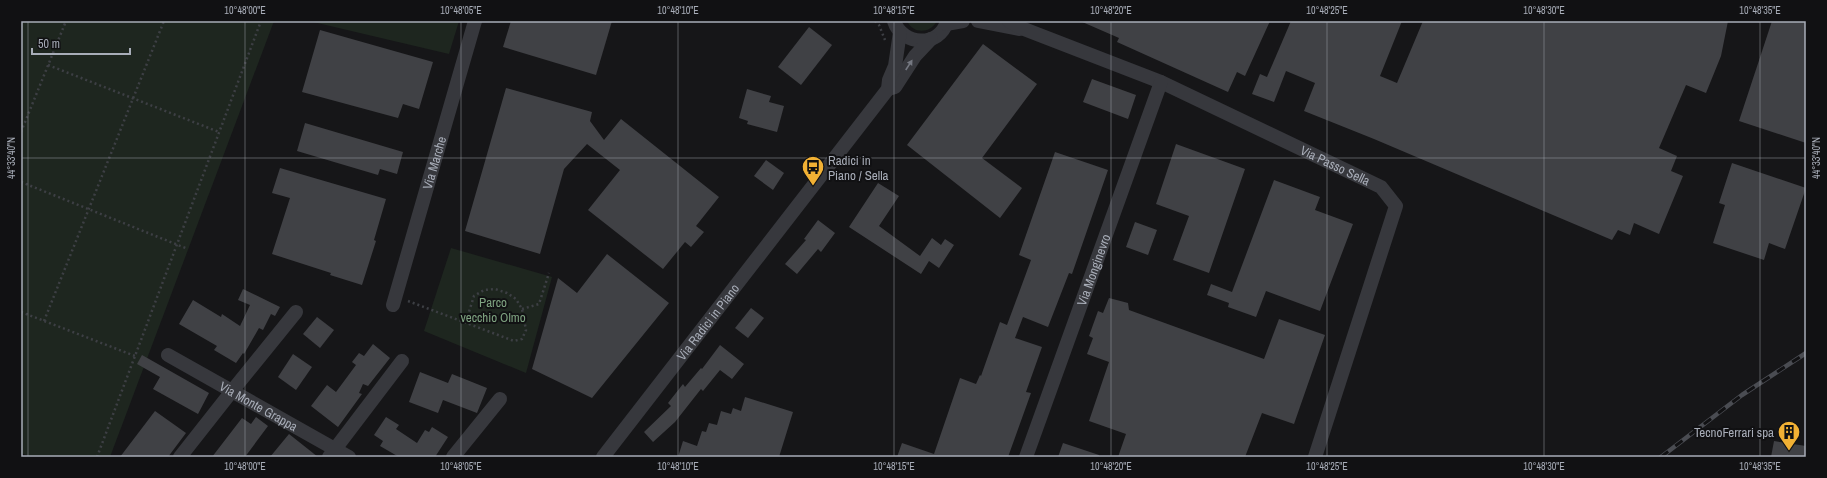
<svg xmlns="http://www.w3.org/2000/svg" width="1827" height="478" viewBox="0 0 1827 478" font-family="'Archivo Narrow',sans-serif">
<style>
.green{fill:#1e261f}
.building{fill:#404145}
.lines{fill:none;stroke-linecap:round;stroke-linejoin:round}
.path{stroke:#3d3f44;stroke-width:2.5;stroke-dasharray:2 3;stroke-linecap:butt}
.minor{stroke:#37383d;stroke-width:14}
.rail-casing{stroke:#4a4c52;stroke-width:4.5}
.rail{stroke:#111113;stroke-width:3;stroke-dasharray:9;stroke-linecap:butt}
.oneway{fill:#757881}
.ticks{fill:none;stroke:#a8adb8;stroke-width:1;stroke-opacity:0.45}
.labels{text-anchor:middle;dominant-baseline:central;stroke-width:4;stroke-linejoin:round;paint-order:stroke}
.poi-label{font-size:13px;fill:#a8adb8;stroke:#111113;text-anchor:start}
.street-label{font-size:13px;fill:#a8adb8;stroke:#111113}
.park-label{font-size:13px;fill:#7fa381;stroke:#111113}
.neatline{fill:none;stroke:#a8adb8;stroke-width:1.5}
.ticks-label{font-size:10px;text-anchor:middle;fill:#a8adb8}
</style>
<rect width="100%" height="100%" fill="#161618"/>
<g class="green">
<path d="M 21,21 L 274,21 L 110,457 L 32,457 L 21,453 Z"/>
<path d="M 309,21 L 459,21 L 449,54 Z"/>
<path d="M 907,21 L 937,21 C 930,34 913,34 907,21 Z"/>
<path d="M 451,248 L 552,277 L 526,373 L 424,331 Z"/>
</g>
<g class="building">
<path d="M 511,21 L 612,21 L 596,75 L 503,47 Z"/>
<path d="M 1080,21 L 1270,21 L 1245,76 L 1237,72 L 1228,92 L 1117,42 L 1119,38 Z"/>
<path d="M 1291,21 L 1402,21 L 1380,76 L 1397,83 L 1423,21 L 1728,21 L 1721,56 L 1706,93 L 1686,85 L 1659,148 L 1677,156 L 1671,171 L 1683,176 L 1659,234 L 1634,223 L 1630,235 L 1618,230 L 1612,240 L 1374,139 L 1304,111 L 1315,83 L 1286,71 L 1274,102 L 1252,94 L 1260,74 L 1267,77 Z"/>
<path d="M 1772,21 L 1806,21 L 1806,143 L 1739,121 Z"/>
<path d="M 809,27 L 832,45 L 801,85 L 778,67 Z"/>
<path d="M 320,30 L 433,62 L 419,109 L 403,104 L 398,118 L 302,92 Z"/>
<path d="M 983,44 L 1037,84 L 982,158 L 1022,188 L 1000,218 L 907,145 Z"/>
<path d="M 1092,79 L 1136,95 L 1128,119 L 1083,102 Z"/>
<path d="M 506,88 L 592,112 L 590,121 L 604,140 L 621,119 L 719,197 L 696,226 L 704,232 L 691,247 L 685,242 L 663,269 L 588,210 L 620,170 L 587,144 L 564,169 L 540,254 L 465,231 Z"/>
<path d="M 747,89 L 771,96 L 769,102 L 784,106 L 777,132 L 747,124 L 748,121 L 739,118 Z"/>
<path d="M 305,123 L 403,152 L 397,174 L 380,169 L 378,175 L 297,151 Z"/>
<path d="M 1176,144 L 1245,169 L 1209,273 L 1173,260 L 1189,216 L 1156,204 Z"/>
<path d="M 1055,152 L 1108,170 L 1072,274 L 1069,273 L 1048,327 L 1023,317 L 1015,338 L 1042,347 L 1026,392 L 1031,393 L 1008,457 L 897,457 L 902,443 L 934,454 L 960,378 L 976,384 L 980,375 L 981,376 L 1000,322 L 1007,325 L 1031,260 L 1019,255 Z"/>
<path d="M 766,160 L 784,173 L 773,190 L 754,176 Z"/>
<path d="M 1732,163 L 1806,188 L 1785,249 L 1769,243 L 1764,260 L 1713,243 L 1725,205 L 1719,203 Z"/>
<path d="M 280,168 L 386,199 L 374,240 L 376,241 L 362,285 L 330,275 L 331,273 L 272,254 L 290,198 L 272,193 Z"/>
<path d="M 1274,180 L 1320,197 L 1315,210 L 1353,224 L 1320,311 L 1266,291 L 1256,317 L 1228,307 L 1229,303 L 1207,295 L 1211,284 L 1232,292 Z"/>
<path d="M 878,183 L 899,196 L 879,226 L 920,256 L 932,238 L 941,245 L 945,239 L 954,245 L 939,268 L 929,261 L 921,274 L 849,227 Z"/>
<path d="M 818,220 L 835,233 L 821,252 L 818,249 L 797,274 L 785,264 L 806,240 L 804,239 Z"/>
<path d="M 1135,222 L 1157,230 L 1148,255 L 1126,247 Z"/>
<path d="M 607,254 L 669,303 L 592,398 L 532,369 L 558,278 L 577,293 Z"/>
<path d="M 243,289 L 280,307 L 275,316 L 271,314 L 263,330 L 259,328 L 244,354 L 243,353 L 236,363 L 214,350 L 217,346 L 179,324 L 193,300 L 221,317 L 222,314 L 240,326 L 250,305 L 238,300 Z"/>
<path d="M 1109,298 L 1128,303 L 1129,310 L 1264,359 L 1279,319 L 1325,335 L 1294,424 L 1262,413 L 1245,457 L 1118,457 L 1126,434 L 1089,421 L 1109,362 L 1087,354 L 1093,338 L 1089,336 L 1098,311 L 1103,313 Z"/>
<path d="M 751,308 L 764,318 L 748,338 L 735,328 Z"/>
<path d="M 317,317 L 334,330 L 320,348 L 303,334 Z"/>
<path d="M 373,344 L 390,358 L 368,386 L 363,384 L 359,393 L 362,394 L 338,427 L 311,406 L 327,385 L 336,392 L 356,365 L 352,362 L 359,353 L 364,356 Z"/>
<path d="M 720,345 L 744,364 L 732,379 L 720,370 L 703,391 L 701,389 L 675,422 L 653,442 L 644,432 L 671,406 L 668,403 L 683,384 L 685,387 L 701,368 L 702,369 Z"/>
<path d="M 293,354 L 312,367 L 296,390 L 278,377 Z"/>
<path d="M 142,355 L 209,393 L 198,414 L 153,389 L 160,377 L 137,364 Z"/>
<path d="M 420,372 L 448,383 L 452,374 L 487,388 L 477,413 L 443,400 L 438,413 L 409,402 Z"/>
<path d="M 745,397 L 793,412 L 779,457 L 678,457 L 683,441 L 697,446 L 702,431 L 706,432 L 709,423 L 717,425 L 721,411 L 731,414 L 733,408 L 741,411 Z"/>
<path d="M 155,411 L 186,433 L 168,457 L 120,457 Z"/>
<path d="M 256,417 L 268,426 L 245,457 L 212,457 L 242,418 L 251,424 Z"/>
<path d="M 386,417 L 399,425 L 396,429 L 417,443 L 425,430 L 429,432 L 432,427 L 448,437 L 435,457 L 399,457 L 380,446 L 383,441 L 374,435 Z"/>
<path d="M 289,434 L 318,457 L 270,457 Z"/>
<path d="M 1774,441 L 1806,446 L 1806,457 L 1771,457 Z"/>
<path d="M 1063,443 L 1099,455 L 1099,457 L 1058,457 Z"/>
</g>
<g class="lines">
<g class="path">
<path d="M 875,21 L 879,25 L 885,40"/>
<path d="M 48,65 L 219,132"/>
<path d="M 21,132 L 66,21"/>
<path d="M 21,182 L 188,249"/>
<path d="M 408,301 L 514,341 L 522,339 L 526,330 L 522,309 L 516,299 L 507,293 L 495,289 L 484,290 L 474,296 L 468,315 L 463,321"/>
<path d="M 522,309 L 539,304 L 549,273"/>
<path d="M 21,312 L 135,356"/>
<path d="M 44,321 L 164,21"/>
<path d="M 97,457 L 261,21"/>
</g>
<g class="minor">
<path d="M 894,21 C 902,46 940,48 947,21"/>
<path d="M 978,21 L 1019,29"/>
<path id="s1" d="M 1009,21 L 1024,29 L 1161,82 L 1381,187 L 1396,206 L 1315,457"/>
<path d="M 946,24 L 963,21"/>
<path d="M 888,89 L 895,87 L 915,56 L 931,39"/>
<path id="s2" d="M 393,305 L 475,21"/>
<path id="s3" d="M 168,355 L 349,457"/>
<path d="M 180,457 L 232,391 L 296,312"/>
<path d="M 329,457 L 402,361"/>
<path d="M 453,457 L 500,399"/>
<path id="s4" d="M 603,457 L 888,89 L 889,80 L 895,66 L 900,32"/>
<path id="s5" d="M 1026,457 L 1161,82"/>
</g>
<g class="rail-casing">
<path id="rail" d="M 1661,457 L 1742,395 L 1806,353"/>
</g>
<use href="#rail" class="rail"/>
</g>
<defs><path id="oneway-solid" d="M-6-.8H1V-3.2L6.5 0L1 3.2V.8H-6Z"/></defs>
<use class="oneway" href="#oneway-solid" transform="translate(909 65) rotate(-57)"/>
<path class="ticks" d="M 28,21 L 28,457M 245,21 L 245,457M 461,21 L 461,457M 678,21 L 678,457M 894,21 L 894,457M 1111,21 L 1111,457M 1327,21 L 1327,457M 1544,21 L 1544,457M 1760,21 L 1760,457M 21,158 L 1806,158"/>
<defs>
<g id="bus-pin" transform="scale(1.15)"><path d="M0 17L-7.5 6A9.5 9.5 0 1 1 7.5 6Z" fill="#f2b134" stroke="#111113"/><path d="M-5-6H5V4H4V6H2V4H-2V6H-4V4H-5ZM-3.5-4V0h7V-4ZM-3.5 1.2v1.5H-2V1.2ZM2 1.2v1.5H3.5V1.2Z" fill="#111"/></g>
<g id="building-pin" transform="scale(1.15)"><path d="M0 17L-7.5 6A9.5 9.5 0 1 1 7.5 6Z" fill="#f2b134" stroke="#111113"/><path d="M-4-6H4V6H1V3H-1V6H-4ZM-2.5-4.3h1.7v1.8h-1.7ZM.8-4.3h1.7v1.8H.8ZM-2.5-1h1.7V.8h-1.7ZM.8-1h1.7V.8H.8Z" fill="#111"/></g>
</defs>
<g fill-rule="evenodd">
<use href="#bus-pin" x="813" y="167"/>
<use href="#building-pin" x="1789" y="432"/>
</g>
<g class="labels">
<g class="poi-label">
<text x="828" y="160">Radici in<tspan x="828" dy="15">Piano / Sella</tspan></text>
<text x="1774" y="432" text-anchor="end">TecnoFerrari spa</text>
</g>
<g class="street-label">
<text stroke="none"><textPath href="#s2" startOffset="148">Via Marche</textPath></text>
<text stroke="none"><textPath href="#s1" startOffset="357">Via Passo Sella</textPath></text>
<text stroke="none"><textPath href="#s5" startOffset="199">Via Monginevro</textPath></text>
<text stroke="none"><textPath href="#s4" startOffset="171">Via Radici in Piano</textPath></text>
<text stroke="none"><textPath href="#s3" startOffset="104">Via Monte Grappa</textPath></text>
</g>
<g class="park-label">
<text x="493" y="302">Parco<tspan x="493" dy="15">vecchio Olmo</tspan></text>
</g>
</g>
<rect width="1827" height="478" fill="none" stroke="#111113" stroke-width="44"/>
<path d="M32 48v6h98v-6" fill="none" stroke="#a8adb8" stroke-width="2"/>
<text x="38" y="48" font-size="12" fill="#a8adb8" stroke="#111113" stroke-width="3" paint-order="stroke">50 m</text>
<rect x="22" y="22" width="1783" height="434" class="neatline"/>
<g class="ticks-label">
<text x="245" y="14">10°48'00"E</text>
<text x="461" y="14">10°48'05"E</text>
<text x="678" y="14">10°48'10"E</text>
<text x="894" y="14">10°48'15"E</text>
<text x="1111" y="14">10°48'20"E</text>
<text x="1327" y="14">10°48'25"E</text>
<text x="1544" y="14">10°48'30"E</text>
<text x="1760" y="14">10°48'35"E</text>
<text transform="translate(11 158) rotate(-90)" y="4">44°33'40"N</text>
<text transform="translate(1816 158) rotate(-90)" y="4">44°33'40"N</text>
<text x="245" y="470">10°48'00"E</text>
<text x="461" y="470">10°48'05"E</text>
<text x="678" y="470">10°48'10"E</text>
<text x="894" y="470">10°48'15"E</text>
<text x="1111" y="470">10°48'20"E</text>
<text x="1327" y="470">10°48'25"E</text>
<text x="1544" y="470">10°48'30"E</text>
<text x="1760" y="470">10°48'35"E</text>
</g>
</svg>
